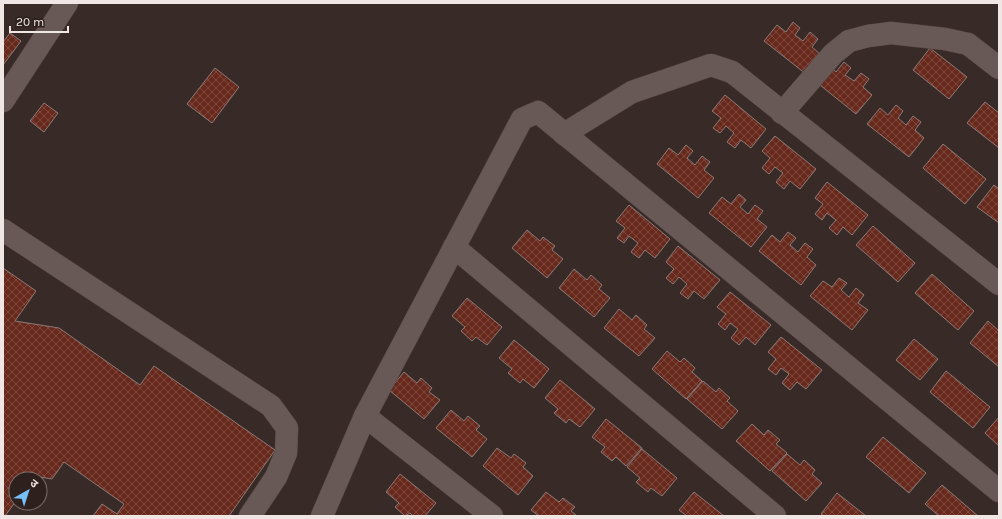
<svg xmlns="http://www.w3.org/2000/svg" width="1002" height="519" viewBox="0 0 1002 519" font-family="Karla,'Noto Sans Devanagari',sans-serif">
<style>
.building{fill:url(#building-cross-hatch);stroke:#8c7b78}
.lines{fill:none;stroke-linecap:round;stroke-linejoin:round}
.minor-casing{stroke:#554946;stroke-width:23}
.minor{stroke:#695956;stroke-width:22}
</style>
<defs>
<pattern id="building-cross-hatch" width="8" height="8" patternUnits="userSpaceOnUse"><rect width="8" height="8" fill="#68291d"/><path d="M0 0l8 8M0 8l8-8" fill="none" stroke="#7e483e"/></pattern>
</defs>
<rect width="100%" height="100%" fill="#372a27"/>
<g class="building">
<path d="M 793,22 L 800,28 L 795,35 L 803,41 L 810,32 L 818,39 L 812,47 L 821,55 L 806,74 L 764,41 L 777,25 L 786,32 Z"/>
<path d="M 10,33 L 21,41 L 3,65 L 3,42 Z"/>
<path d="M 930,48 L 967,77 L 949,99 L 913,70 Z"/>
<path d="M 844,62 L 851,68 L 845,75 L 854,81 L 861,73 L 869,79 L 863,87 L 872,95 L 856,114 L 815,81 L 828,65 L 836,72 Z"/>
<path d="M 215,68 L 239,87 L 212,123 L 187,104 Z"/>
<path d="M 725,95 L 766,129 L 751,148 L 741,140 L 735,148 L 727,142 L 734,133 L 726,126 L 720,133 L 713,128 L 721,118 L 712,111 Z"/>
<path d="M 985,102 L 999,113 L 999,148 L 967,123 Z"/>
<path d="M 44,103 L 58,113 L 44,132 L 30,121 Z"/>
<path d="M 896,105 L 903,111 L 898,118 L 906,125 L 913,116 L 921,122 L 915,130 L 924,138 L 909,157 L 867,124 L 880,108 L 888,115 Z"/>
<path d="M 775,136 L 816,169 L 800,189 L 790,181 L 784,189 L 776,182 L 783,173 L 775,167 L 769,174 L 762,168 L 770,158 L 762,151 Z"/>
<path d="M 943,144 L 986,179 L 965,204 L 923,168 Z"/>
<path d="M 686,145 L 693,151 L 687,158 L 695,165 L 702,156 L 710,162 L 704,170 L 714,178 L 698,198 L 657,164 L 669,148 L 678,155 Z"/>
<path d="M 827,182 L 868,215 L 852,235 L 843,227 L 837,235 L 829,228 L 836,220 L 827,213 L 822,220 L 815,214 L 823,204 L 815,198 Z"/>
<path d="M 994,185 L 999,189 L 999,223 L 977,207 Z"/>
<path d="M 739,194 L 746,200 L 740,207 L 748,214 L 755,205 L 763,211 L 757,219 L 767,227 L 751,247 L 709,213 L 722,197 L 731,204 Z"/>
<path d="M 629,205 L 670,239 L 655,258 L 645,250 L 639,258 L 631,252 L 638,243 L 629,236 L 624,243 L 617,238 L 625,228 L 616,221 Z"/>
<path d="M 873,226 L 915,263 L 898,282 L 856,245 Z"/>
<path d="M 527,230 L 540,241 L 543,237 L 555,246 L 552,250 L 563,259 L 547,278 L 512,248 Z"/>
<path d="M 788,232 L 796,238 L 790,245 L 798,252 L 805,243 L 813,249 L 807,257 L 816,265 L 801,285 L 759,251 L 772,235 L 780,242 Z"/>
<path d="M 678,246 L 720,280 L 704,299 L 694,291 L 688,299 L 680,293 L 687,284 L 679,277 L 673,284 L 666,278 L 674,269 L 666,262 Z"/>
<path d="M 3,268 L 36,291 L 15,321 L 59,328 L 140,385 L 154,366 L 275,450 L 229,516 L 93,516 L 102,504 L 117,514 L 124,504 L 64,462 L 52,479 L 34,476 L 31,479 L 16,479 L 16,501 L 5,516 L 3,516 Z"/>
<path d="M 574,269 L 587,280 L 591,275 L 602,285 L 599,289 L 610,298 L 594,317 L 559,288 Z"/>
<path d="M 932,274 L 974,311 L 958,330 L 915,293 Z"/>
<path d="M 839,278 L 847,283 L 841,290 L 849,297 L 856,288 L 864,295 L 858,303 L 868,310 L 852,330 L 810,296 L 823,281 L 832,287 Z"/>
<path d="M 730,292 L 771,325 L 755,345 L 746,337 L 739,345 L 731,338 L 738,329 L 730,323 L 725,330 L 718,324 L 726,314 L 717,307 Z"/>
<path d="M 467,298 L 502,327 L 487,345 L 476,337 L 472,341 L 461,331 L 465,327 L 452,316 Z"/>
<path d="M 619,309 L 632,320 L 636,315 L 647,325 L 644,329 L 655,338 L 639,356 L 604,328 Z"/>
<path d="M 988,321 L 999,331 L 999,367 L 970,343 Z"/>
<path d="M 781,337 L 822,370 L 806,389 L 797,382 L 790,390 L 782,383 L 789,374 L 781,368 L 776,375 L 768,369 L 776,359 L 768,352 Z"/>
<path d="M 914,339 L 938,359 L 920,380 L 896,360 Z"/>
<path d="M 514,340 L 549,369 L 534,388 L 523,379 L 520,383 L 508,373 L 512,369 L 499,358 Z"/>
<path d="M 667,351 L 680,362 L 684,358 L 695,368 L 692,372 L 702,381 L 686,399 L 652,369 Z"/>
<path d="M 946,371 L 990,407 L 973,428 L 930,392 Z"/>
<path d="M 404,372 L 417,383 L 421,378 L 432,388 L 429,392 L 440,400 L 424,419 L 389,390 Z"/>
<path d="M 560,380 L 595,409 L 580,427 L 569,419 L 566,423 L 554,413 L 558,409 L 545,398 Z"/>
<path d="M 703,381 L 716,392 L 719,388 L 730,398 L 727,401 L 738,411 L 722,429 L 687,399 Z"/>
<path d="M 451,410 L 464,421 L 468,416 L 480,426 L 476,430 L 487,439 L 472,457 L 436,428 Z"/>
<path d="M 999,417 L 999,446 L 985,433 Z"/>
<path d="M 606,419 L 642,448 L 626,466 L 616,457 L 612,461 L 601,452 L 605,447 L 592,437 Z"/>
<path d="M 752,424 L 764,435 L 768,430 L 780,440 L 776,444 L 787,453 L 770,471 L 736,441 Z"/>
<path d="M 883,437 L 926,473 L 909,493 L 866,457 Z"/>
<path d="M 497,448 L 511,458 L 514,454 L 526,463 L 523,467 L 533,476 L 518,495 L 483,466 Z"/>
<path d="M 642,449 L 677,478 L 662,496 L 651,488 L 648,492 L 636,482 L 640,478 L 627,467 Z"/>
<path d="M 787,454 L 800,465 L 804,460 L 815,470 L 812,474 L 822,483 L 806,501 L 772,471 Z"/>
<path d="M 400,474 L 436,503 L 425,516 L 413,516 L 410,513 L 405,516 L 395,507 L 399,503 L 386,492 Z"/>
<path d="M 942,485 L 978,516 L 939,516 L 925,504 Z"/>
<path d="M 546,492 L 559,502 L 563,498 L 575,507 L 571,511 L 577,516 L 539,516 L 531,510 Z"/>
<path d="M 694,492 L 724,516 L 687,516 L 679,510 Z"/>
<path d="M 837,493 L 866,516 L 824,516 L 821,514 Z"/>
</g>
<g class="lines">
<g class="minor-casing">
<g id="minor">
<path d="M 3,101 L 67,3"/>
<path d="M 782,113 L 833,54 L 849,41 L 868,36 L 891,33 L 945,39 L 968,44 L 999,68"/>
<path d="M 564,134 L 632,92 L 711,65 L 732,72 L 999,284"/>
<path d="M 3,230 L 271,406 L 287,428 L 286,453 L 276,477 L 250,516"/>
<path d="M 454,247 L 775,516"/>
<path d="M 365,416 L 492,516"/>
<path d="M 322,516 L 365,416 L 522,119 L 538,112 L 999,491"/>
</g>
</g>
<use href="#minor" class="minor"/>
</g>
<rect width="1002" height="519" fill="none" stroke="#f0e7e4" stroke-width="8"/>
<g transform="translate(28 491) rotate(39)"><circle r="19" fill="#2d201d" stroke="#7b706d"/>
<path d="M0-3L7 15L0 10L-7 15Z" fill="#77bff7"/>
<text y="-6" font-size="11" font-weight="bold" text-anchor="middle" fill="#f0e7e4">उ</text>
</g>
<path d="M10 26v6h58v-6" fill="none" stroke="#f0e7e4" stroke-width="2"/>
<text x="16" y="26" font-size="12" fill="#f0e7e4" stroke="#2d201d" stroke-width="3" paint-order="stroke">20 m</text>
</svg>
